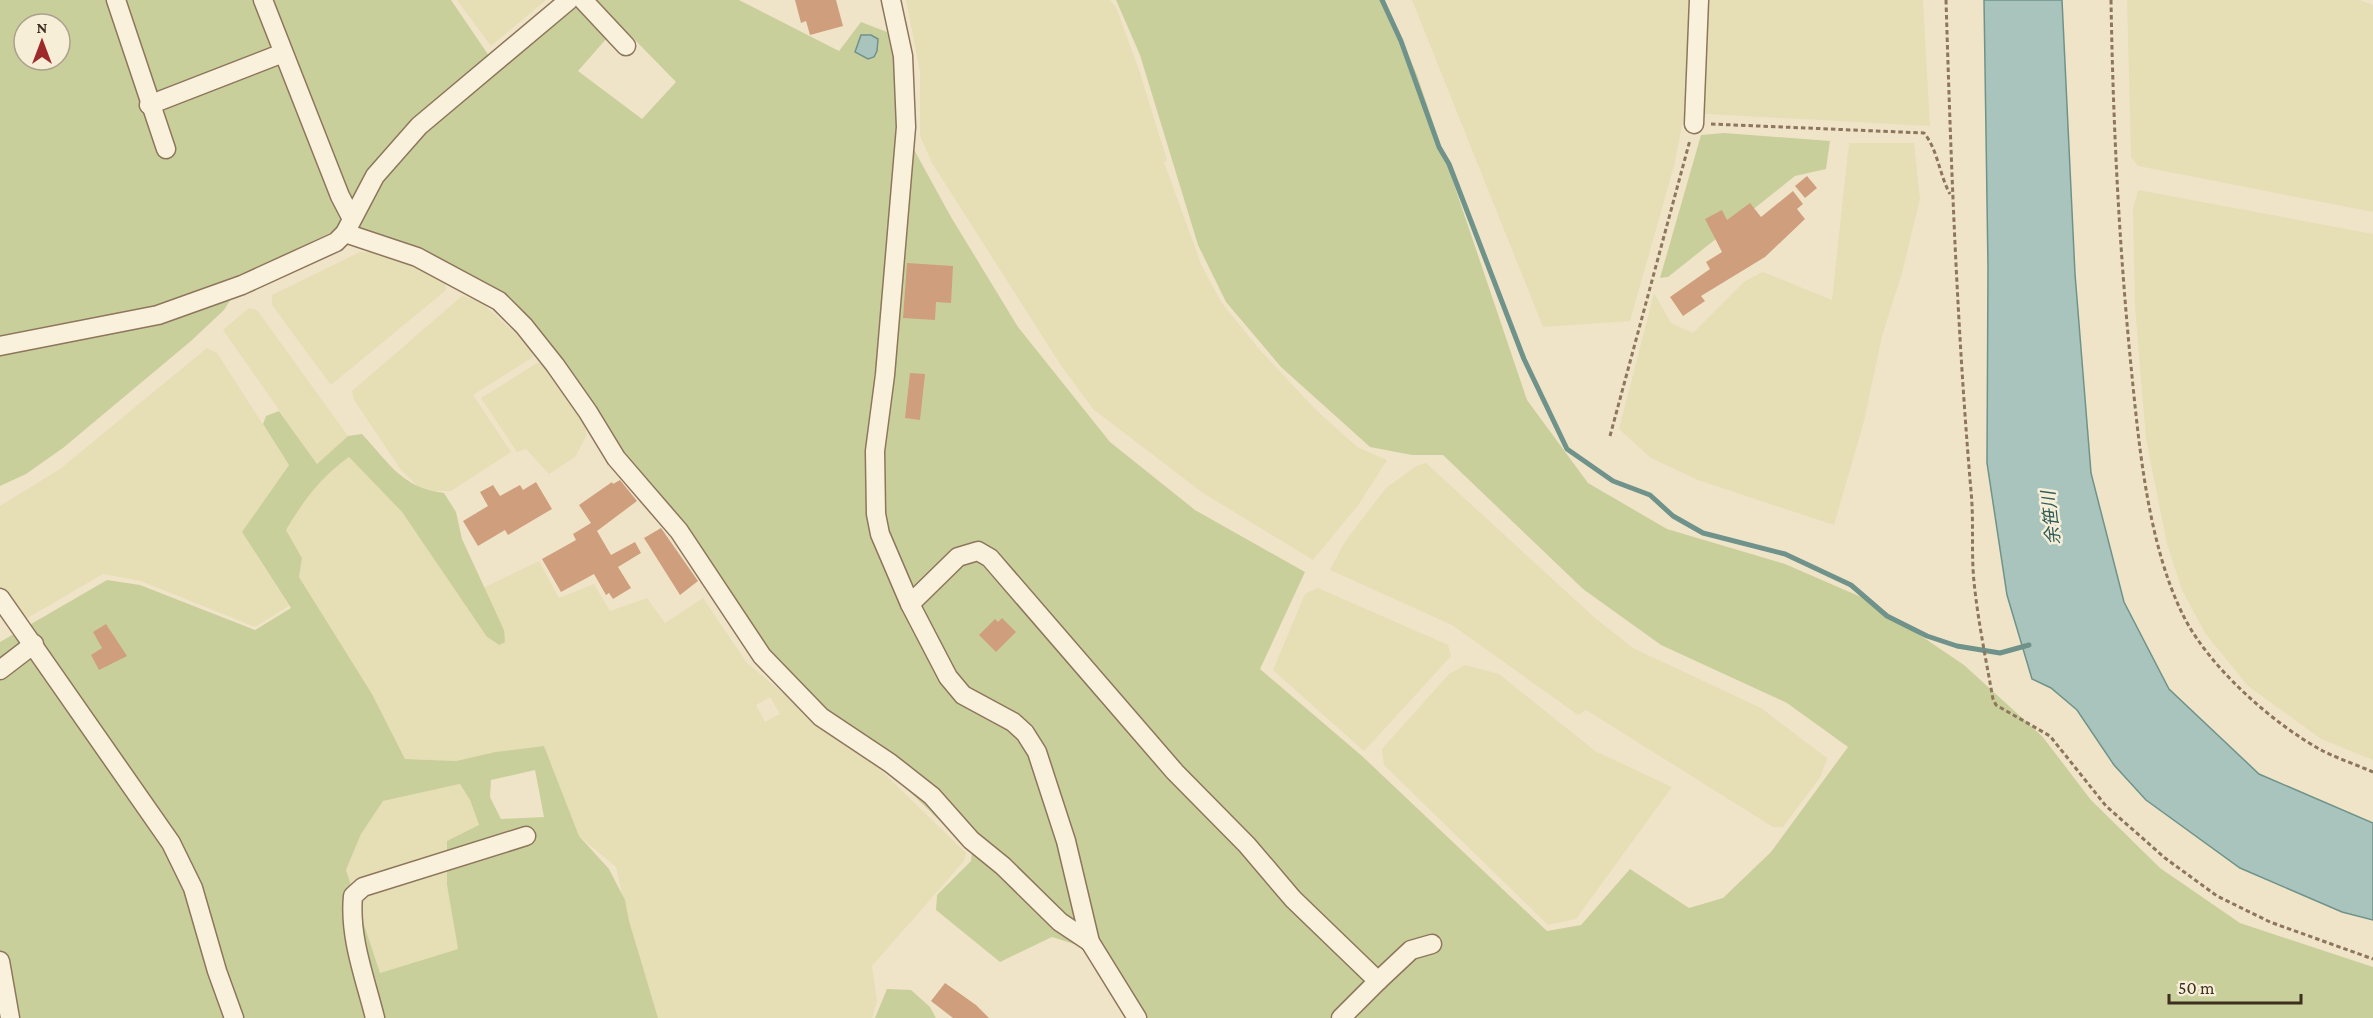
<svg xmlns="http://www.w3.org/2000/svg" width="2373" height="1018" viewBox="0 0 2373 1018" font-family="'Crimson Pro','Noto Sans JP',serif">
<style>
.farmland{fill:#e6deb5;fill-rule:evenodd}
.green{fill:#c9cf9b;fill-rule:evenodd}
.water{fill:#a9c4bc;stroke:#6f938a;stroke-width:1.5}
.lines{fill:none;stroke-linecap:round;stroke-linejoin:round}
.stream{stroke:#6f938a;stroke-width:5}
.building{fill:#cf9f7d}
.minor-casing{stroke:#8d765c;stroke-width:21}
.path{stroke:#8d765c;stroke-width:3;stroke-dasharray:4.5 3;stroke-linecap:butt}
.minor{stroke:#faf1dc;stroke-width:18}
.labels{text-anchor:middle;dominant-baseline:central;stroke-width:5;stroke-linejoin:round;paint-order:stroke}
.water-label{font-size:18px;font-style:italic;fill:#2f5d5a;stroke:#f7eed8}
</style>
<rect width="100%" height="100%" fill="#f0e4c8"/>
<g class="farmland">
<path d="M 457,0 L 546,0 L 491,46 Z"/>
<path d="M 906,0 L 1110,0 L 1116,7 L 1139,70 L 1167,160 L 1164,162 L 1201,264 L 1221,302 L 1259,349 L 1315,409 L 1357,447 L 1387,460 L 1359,504 L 1313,560 L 1203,493 L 1093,409 L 1060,364 L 932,163 L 920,136 L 920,72 Z"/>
<path d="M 1412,0 L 1923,0 L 1930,126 L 1708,114 L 1684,116 L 1674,166 L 1630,321 L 1543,327 Z"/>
<path d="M 2127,0 L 2360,0 L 2373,5 L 2373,212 L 2138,166 L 2131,157 Z"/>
<path d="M 1849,143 L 1914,143 L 1920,199 L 1902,273 L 1882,336 L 1864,421 L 1834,525 L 1698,480 L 1651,458 L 1619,429 L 1654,293 L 1671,323 L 1693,333 L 1745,281 L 1763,272 L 1832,300 Z"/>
<path d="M 2138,190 L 2373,234 L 2373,760 L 2321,739 L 2248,686 L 2205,633 L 2182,590 L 2167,544 L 2146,439 L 2135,307 L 2133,209 Z"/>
<path d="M 360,252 L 380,252 L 445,281 L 446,290 L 331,385 L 272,305 L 272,295 Z"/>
<path d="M 462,296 L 481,302 L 528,345 L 533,357 L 473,395 L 511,452 L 451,491 L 423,491 L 401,470 L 354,400 L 352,391 Z"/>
<path d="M 249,308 L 257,310 L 348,436 L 317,464 L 223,330 Z"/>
<path d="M 207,348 L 217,353 L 289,465 L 242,532 L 289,606 L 255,627 L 141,581 L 103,574 L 24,620 L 0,587 L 0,506 L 60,469 Z"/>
<path d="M 537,363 L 544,363 L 568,397 L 584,424 L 587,435 L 575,457 L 549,474 L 526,449 L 517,452 L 481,398 Z"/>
<path d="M 349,457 L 402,512 L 487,637 L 498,645 L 504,630 L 483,588 L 539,561 L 559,598 L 594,584 L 610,611 L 647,598 L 665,623 L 703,598 L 747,663 L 805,711 L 864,754 L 966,853 L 964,861 L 872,966 L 877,1001 L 872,1018 L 658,1018 L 628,921 L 616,867 L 579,836 L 544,746 L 495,752 L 456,761 L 405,759 L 372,694 L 299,577 L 302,558 L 286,530 L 307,495 L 334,467 ZM 770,697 L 780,714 L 765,722 L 756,705 Z"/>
<path d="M 1426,463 L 1595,618 L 1633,648 L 1761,708 L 1827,758 L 1821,776 L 1783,827 L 1773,827 L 1586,710 L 1578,715 L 1452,625 L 1330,570 L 1346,540 L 1386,488 L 1416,466 Z"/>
<path d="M 1318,588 L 1448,645 L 1451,656 L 1364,751 L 1273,670 L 1305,594 Z"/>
<path d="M 1465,665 L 1499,674 L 1595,751 L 1672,787 L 1576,919 L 1548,925 L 1384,765 L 1382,749 L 1449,674 Z"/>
<path d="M 461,784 L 470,800 L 479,826 L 447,885 L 458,949 L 380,973 L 346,870 L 361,834 L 383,801 Z"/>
</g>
<g class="green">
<path d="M 0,0 L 451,0 L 498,69 L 575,4 L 607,38 L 578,71 L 642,119 L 676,82 L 596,0 L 739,0 L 839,51 L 861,22 L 887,32 L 896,71 L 901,126 L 951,217 L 1018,327 L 1110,442 L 1195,510 L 1305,572 L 1260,669 L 1362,756 L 1547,931 L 1581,925 L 1630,869 L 1689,908 L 1723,898 L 1771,852 L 1848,747 L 1787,703 L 1661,645 L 1583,589 L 1443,455 L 1412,455 L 1370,447 L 1281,367 L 1226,302 L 1198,245 L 1140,55 L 1116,0 L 1385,0 L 1417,75 L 1527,400 L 1588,483 L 1667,529 L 1785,564 L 1868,600 L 1964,665 L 2042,736 L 2091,800 L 2160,868 L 2240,923 L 2373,967 L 2373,1018 L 1143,1018 L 1099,948 L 1077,945 L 1052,937 L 1000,962 L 936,910 L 937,895 L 971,861 L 972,852 L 764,650 L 695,542 L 477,283 L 448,262 L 363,230 L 338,229 L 248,272 L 224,310 L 191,341 L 63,448 L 26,474 L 0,486 ZM 24,24 L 60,24 L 60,60 L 24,60 Z"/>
<path d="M 1724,133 L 1830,141 L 1826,169 L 1795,176 L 1668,277 L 1660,278 L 1701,135 Z"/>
<path d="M 279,411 L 317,464 L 348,436 L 362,434 C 389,463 402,488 444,493 L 456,512 L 462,539 L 504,630 L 505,642 L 499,645 L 487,637 L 402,512 L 349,457 C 321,477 303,501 286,530 L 302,558 L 299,577 L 372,694 L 405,759 L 456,761 L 495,752 L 544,746 L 579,836 L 609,869 L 625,900 L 629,921 L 658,1018 L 0,1018 L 0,642 L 107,580 L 140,585 L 255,630 L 291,608 L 242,532 L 289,465 L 263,424 L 266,416 ZM 535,770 L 544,817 L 501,819 L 490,797 L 491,780 ZM 460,784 L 470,800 L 479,825 L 447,841 L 447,885 L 458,949 L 380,973 L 346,870 L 361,834 L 383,801 Z"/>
<path d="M 887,989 L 911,990 L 930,1007 L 936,1018 L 875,1018 Z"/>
</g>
<g class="water">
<path d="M 1984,0 L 2062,0 L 2075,274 L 2091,473 L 2124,602 L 2169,689 L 2259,774 L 2373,823 L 2373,920 L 2342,912 L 2240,868 L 2146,800 L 2114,765 L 2077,710 L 2051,688 L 2032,679 L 2007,595 L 1987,463 L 1988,267 Z"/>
<path d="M 861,35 L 871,35 L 878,39 L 877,51 L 874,57 L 868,59 L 855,52 Z"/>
</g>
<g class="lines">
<path class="stream" d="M 1382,0 L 1401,41 L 1439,147 L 1449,164 L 1524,359 L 1567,449 L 1613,481 L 1650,495 L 1673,516 L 1703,533 L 1785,554 L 1851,585 L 1887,616 L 1927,636 L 1957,646 L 2000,653 L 2029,645"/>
</g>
<g class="building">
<path d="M 795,0 L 836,0 L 843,26 L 810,35 L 806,21 L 801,23 Z"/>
<path d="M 1807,176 L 1817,188 L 1805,198 L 1795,186 Z"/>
<path d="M 1793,191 L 1803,204 L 1797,209 L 1805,219 L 1765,257 L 1701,296 L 1705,301 L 1683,316 L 1670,297 L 1710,269 L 1706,262 L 1722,252 L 1705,219 L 1722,210 L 1727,220 L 1750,203 L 1761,217 Z"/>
<path d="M 907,263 L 953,266 L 951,303 L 936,302 L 935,320 L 903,318 Z"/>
<path d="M 910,373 L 925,374 L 920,420 L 905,418 Z"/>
<path d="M 620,480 L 637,501 L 597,531 L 611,555 L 635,542 L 641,553 L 618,567 L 631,588 L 613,599 L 609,593 L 606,595 L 594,574 L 561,592 L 542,559 L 576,540 L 573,534 L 591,523 L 579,505 L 612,482 L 613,484 Z"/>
<path d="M 536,482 L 552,509 L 508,535 L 505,530 L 478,546 L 463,521 L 488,506 L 480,492 L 493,485 L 500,496 L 520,485 L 523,490 Z"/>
<path d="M 661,528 L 698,581 L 680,595 L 644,538 Z"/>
<path d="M 1002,618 L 1016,632 L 996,652 L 979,635 L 995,619 L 998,622 Z"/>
<path d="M 106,624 L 127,656 L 99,670 L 91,655 L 102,648 L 93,632 Z"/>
<path d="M 945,983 L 976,1005 L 989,1018 L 953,1018 L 931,1001 Z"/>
</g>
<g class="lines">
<g class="minor-casing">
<g id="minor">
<path d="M 116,0 L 166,149"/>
<path d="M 263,0 L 340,196 L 352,219"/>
<path d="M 583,0 L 626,46"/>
<path d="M 891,0 L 903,56 L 906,127 L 885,375 L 875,451 L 876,514 L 880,534 L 910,604 L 948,677 L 963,695 L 1013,722 L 1025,733 L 1037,752 L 1066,841 L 1090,942 L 1137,1018"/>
<path d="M 149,105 L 283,53"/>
<path d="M 1694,124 L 1699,0"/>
<path d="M 345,233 L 417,257 L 499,301 L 524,326 L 555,365 L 588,412 L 616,458 L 679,531 L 762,656 L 821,717 L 890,763 L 932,796 L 971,840 L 1003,866 L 1060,922 L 1090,942"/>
<path d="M 0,346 L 158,315 L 242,285 L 336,242 L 345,233 L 375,176 L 419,126 L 569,0"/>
<path d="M 0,598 L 171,843 L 193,888 L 217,971 L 234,1018"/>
<path d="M 910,604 L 958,557 L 978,551 L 990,558 L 1175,772 L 1247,845 L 1293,899 L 1378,981 L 1341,1018"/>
<path d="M 0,670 L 34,644"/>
<path d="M 0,961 L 10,1018"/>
<path d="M 1378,981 L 1411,950 L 1432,944"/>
<path d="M 375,1018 C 365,978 349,937 353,896 L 363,887 L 526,836"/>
</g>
</g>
<g class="path">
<path d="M 1946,0 C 1951,164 1957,328 1971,491 C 1974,521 1971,552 1974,582 C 1978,621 1986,660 1993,699 L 1996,705 L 2050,736 L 2106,806 L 2165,858 L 2217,896 L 2270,922 L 2373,959"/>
<path d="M 2111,0 C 2113,122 2119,245 2131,366 C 2139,446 2148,546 2184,617 C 2210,668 2273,724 2323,751 C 2339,759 2357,765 2373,772"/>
<path d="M 1711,124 L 1924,133 C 1938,150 1939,174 1950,194"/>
<path d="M 1610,436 L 1690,140"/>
</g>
<use href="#minor" class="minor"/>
</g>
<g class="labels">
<g class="water-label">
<text transform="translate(2051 518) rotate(-96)">余笹川</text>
</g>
</g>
<g transform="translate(42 42)"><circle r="28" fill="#f7eed8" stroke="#ada18e" stroke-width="1.5"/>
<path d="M0-4.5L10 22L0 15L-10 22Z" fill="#9e2a2b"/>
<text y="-9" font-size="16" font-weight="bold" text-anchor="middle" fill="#3d2e20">N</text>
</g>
<path d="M2169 994v9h132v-9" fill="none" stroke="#3d2e20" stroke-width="3"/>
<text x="2178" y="994" font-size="18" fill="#3d2e20" stroke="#f7eed8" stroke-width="4.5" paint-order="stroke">50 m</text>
</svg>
